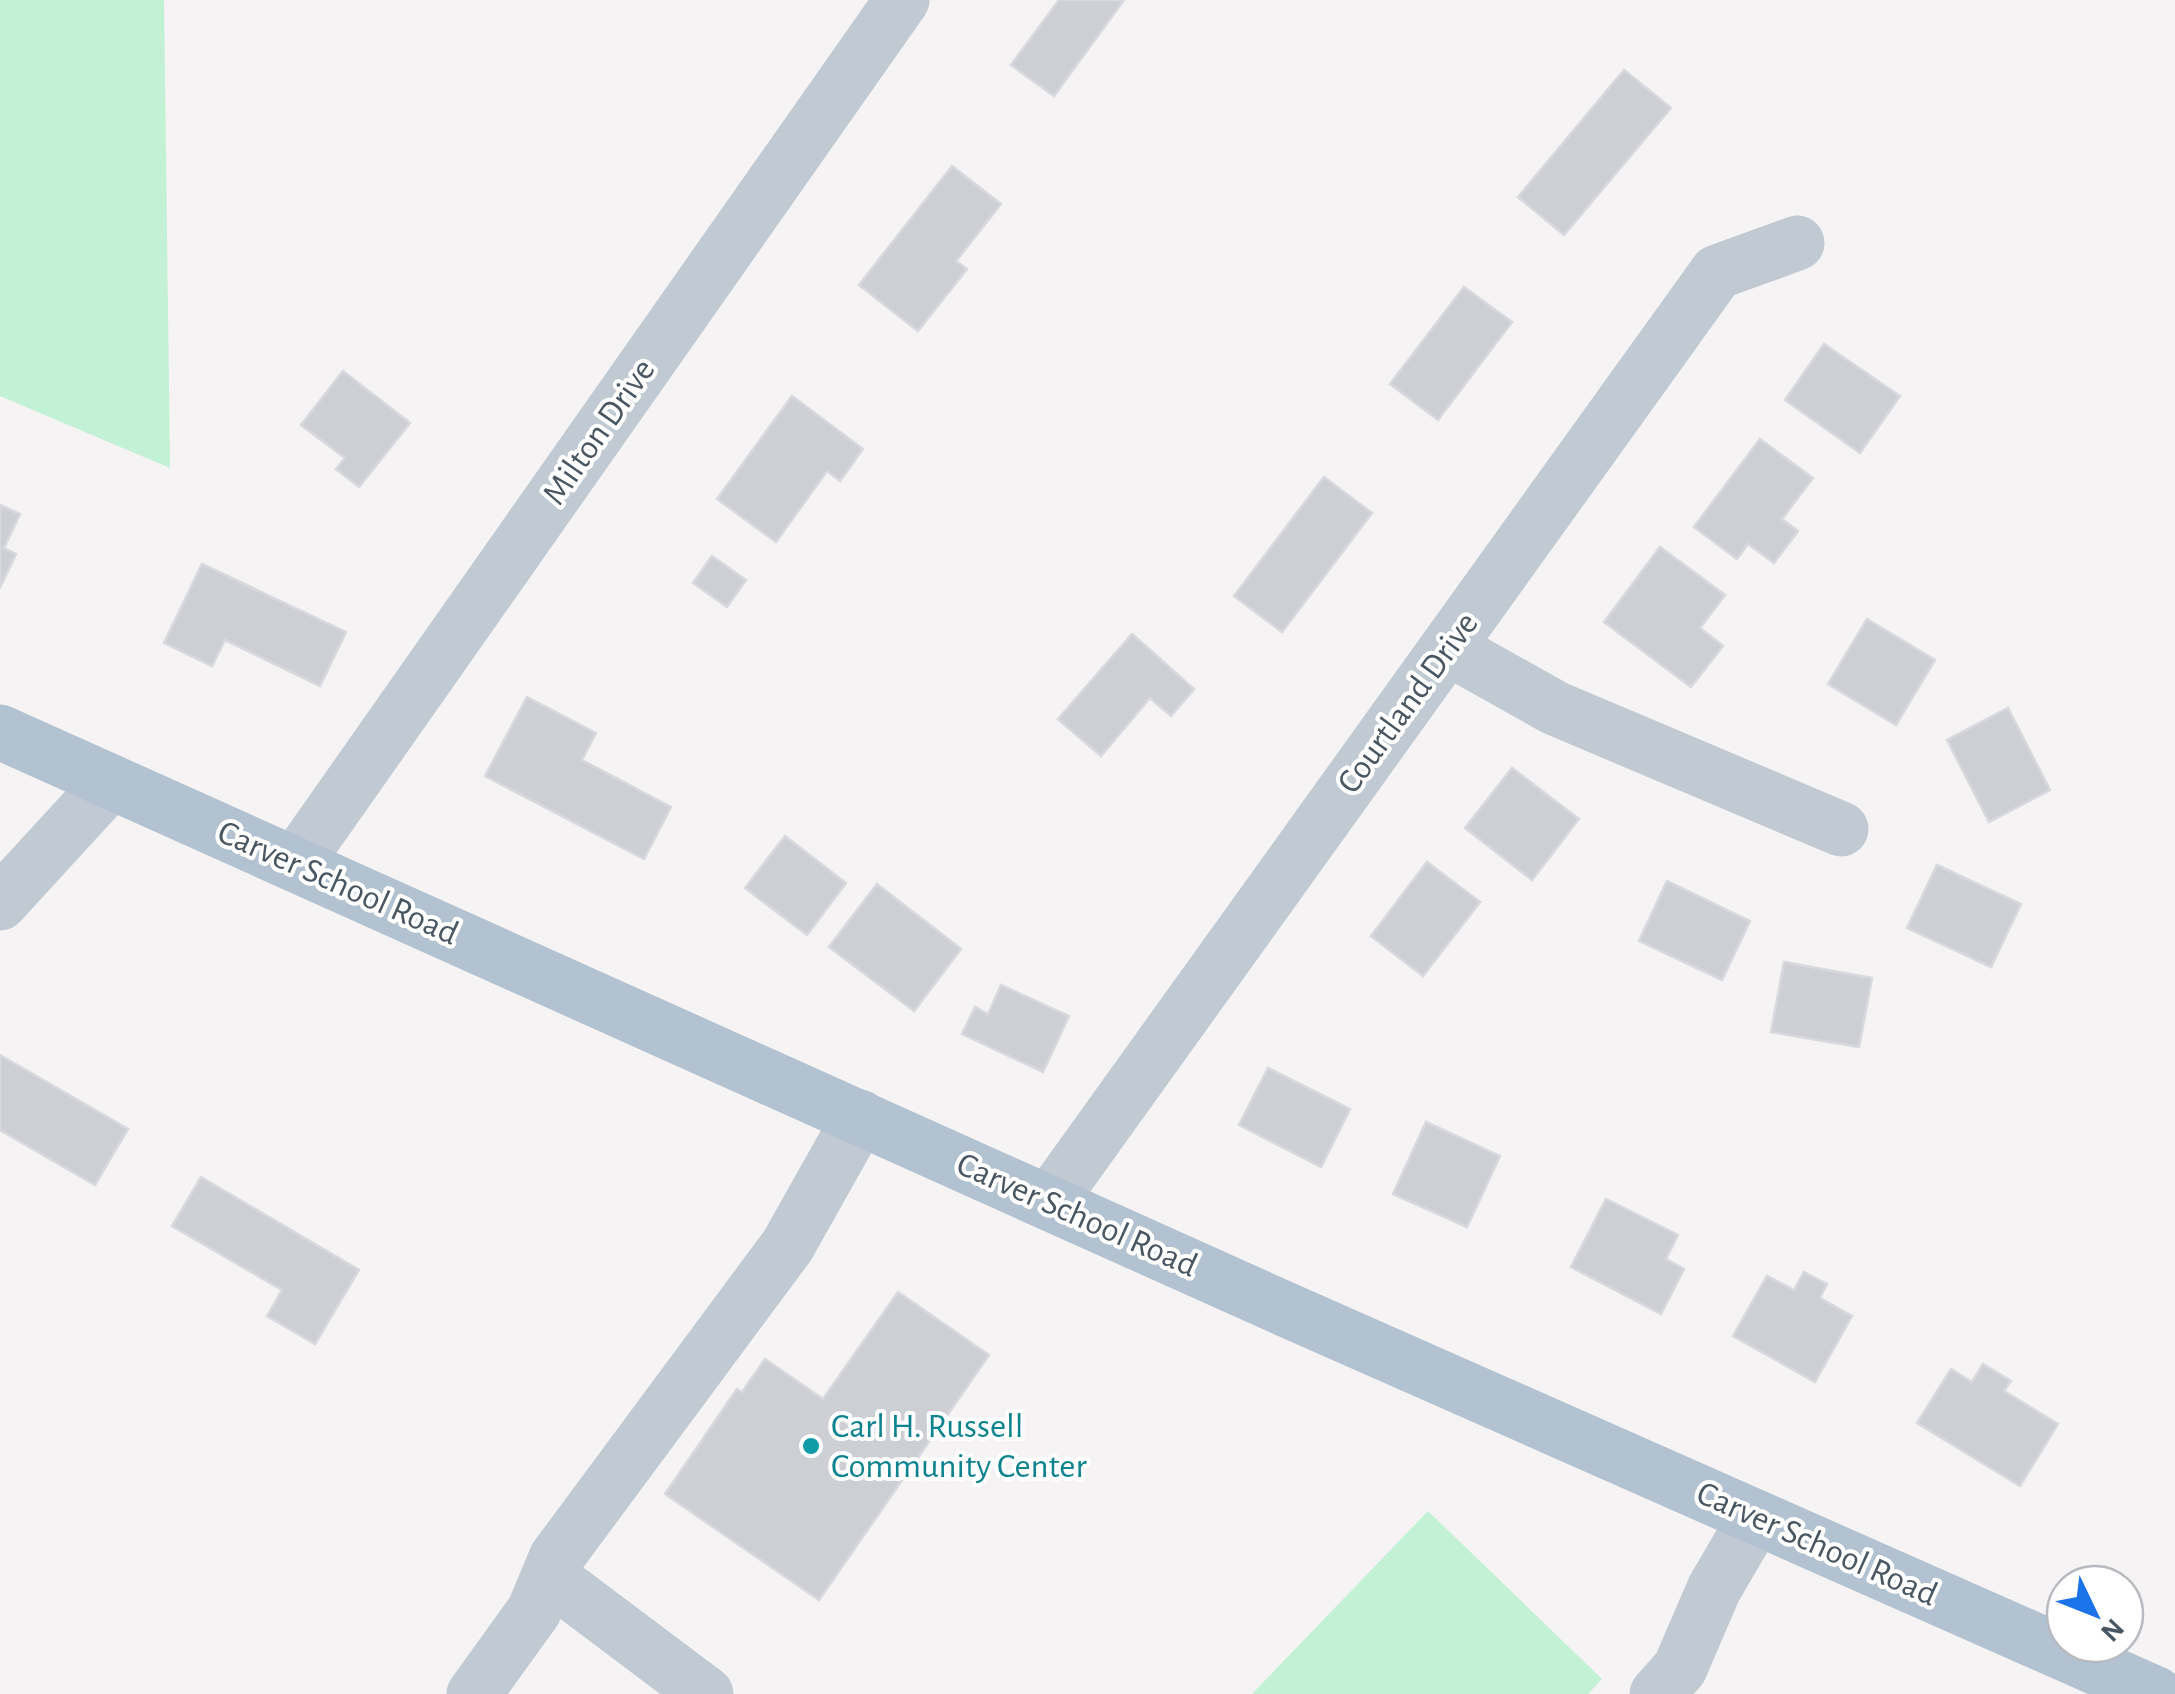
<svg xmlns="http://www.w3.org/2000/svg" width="2175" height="1694" viewBox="0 0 2175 1694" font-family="'Alegreya Sans',sans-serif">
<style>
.green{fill:#c3f1d5}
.building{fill:#cdcfd5;stroke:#d7d9de;stroke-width:2.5}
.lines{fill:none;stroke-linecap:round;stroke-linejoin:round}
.minor{stroke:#c1cad2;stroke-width:55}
.major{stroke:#b3c2d1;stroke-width:55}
.culture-dot{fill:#0f9aa8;stroke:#fff;stroke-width:4}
.labels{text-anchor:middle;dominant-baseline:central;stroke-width:8;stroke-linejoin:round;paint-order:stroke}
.street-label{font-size:35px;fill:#4a5661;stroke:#fff}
.culture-label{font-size:35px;fill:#0d838f;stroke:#fff;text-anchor:start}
</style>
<rect width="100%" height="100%" fill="#f5f3f3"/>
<g class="green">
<path d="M 0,0 L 164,0 L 170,468 L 0,396 Z"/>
<path d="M 1428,1511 L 1602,1679 L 1588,1694 L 1252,1694 Z"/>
</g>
<g class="building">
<path d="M 1059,0 L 1124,0 L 1054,96 L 1011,65 Z"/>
<path d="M 1624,70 L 1671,108 L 1564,235 L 1518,197 Z"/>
<path d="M 952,166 L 1001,204 L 956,261 L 967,269 L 918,331 L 859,285 Z"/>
<path d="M 1464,287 L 1512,322 L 1438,420 L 1390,384 Z"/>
<path d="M 1824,344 L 1900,396 L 1860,453 L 1785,400 Z"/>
<path d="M 343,371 L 410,423 L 359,487 L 336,469 L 345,458 L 301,425 Z"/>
<path d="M 792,396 L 863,449 L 840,481 L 827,471 L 776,542 L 717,499 Z"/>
<path d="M 1760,439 L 1813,478 L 1782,519 L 1798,531 L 1774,563 L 1748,544 L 1737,559 L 1694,527 Z"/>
<path d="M 1324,477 L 1372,513 L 1282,632 L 1234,596 Z"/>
<path d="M 0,505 L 20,514 L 4,548 L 16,554 L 0,588 Z"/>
<path d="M 1660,547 L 1725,595 L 1700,628 L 1723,646 L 1691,687 L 1604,622 Z"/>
<path d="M 712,556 L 746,580 L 727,607 L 693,583 Z"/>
<path d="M 202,564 L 346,632 L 320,686 L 225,640 L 212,666 L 164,643 Z"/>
<path d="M 1867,619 L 1935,660 L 1896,725 L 1828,684 Z"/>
<path d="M 1132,634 L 1194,689 L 1171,716 L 1150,698 L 1101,756 L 1058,719 Z"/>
<path d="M 527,697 L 596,733 L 582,760 L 671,807 L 644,859 L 485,776 Z"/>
<path d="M 2008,708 L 2050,790 L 1989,822 L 1947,740 Z"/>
<path d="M 1512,768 L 1579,819 L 1532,880 L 1465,828 Z"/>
<path d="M 785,836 L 846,883 L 807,935 L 745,888 Z"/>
<path d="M 1427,862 L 1480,902 L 1423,976 L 1371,936 Z"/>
<path d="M 1937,865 L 2021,904 L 1991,967 L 1907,928 Z"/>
<path d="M 1667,881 L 1750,921 L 1722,980 L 1639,941 Z"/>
<path d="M 877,884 L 961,949 L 914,1011 L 829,947 Z"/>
<path d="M 1784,962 L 1872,978 L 1859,1047 L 1771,1032 Z"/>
<path d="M 1001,985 L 1069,1016 L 1043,1072 L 962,1034 L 975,1007 L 988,1014 Z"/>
<path d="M 0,1055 L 128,1129 L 95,1185 L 0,1130 Z"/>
<path d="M 1268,1068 L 1350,1109 L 1321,1167 L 1239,1125 Z"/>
<path d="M 1426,1122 L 1500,1156 L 1467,1227 L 1393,1194 Z"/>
<path d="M 201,1177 L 359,1270 L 315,1344 L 267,1316 L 282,1290 L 172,1226 Z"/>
<path d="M 1606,1199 L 1678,1235 L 1666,1259 L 1684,1269 L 1661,1314 L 1571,1267 Z"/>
<path d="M 1804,1272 L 1827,1284 L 1820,1298 L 1852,1316 L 1815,1382 L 1733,1336 L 1767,1276 L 1794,1290 Z"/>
<path d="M 898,1292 L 989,1355 L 819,1600 L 665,1494 L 737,1389 L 742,1392 L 765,1359 L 823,1399 Z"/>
<path d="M 1983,1364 L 2011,1381 L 2004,1391 L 2058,1424 L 2020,1486 L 1917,1423 L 1951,1369 L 1972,1382 Z"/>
</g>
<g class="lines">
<g class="minor">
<path d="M 1448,648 L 1555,708 L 1841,829"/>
<path d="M 295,864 L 902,0"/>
<path d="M 0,903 L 111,782"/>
<path d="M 1049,1202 L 1717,272 L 1797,243"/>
<path d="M 549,1576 L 706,1694"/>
<path d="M 474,1694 L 534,1611 L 556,1558 L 788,1245 L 860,1117"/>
<path d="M 1657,1694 L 1680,1668 L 1714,1589 L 1756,1517"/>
</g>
<path class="major" d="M 0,732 L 1276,1305 L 2156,1694"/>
</g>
<circle class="culture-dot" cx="811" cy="1446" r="10"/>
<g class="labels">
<g class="street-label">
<text transform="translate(599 432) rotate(-55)">Milton Drive</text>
<text transform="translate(1408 703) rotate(-54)">Courtland Drive</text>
<text transform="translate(338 883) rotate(24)">Carver School Road</text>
<text transform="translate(1077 1215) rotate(24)">Carver School Road</text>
<text transform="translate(1817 1544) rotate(24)">Carver School Road</text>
</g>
<g class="culture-label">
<text x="831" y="1426">Carl H. Russell<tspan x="831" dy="40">Community Center</tspan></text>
</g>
</g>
<g transform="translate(2095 1614) rotate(133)"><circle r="48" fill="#ffffff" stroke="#b7bbc0" stroke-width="2.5"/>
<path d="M0-8L18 38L0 25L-18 38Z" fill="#1a73e8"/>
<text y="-15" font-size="28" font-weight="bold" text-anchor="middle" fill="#4a5661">N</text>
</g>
</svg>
